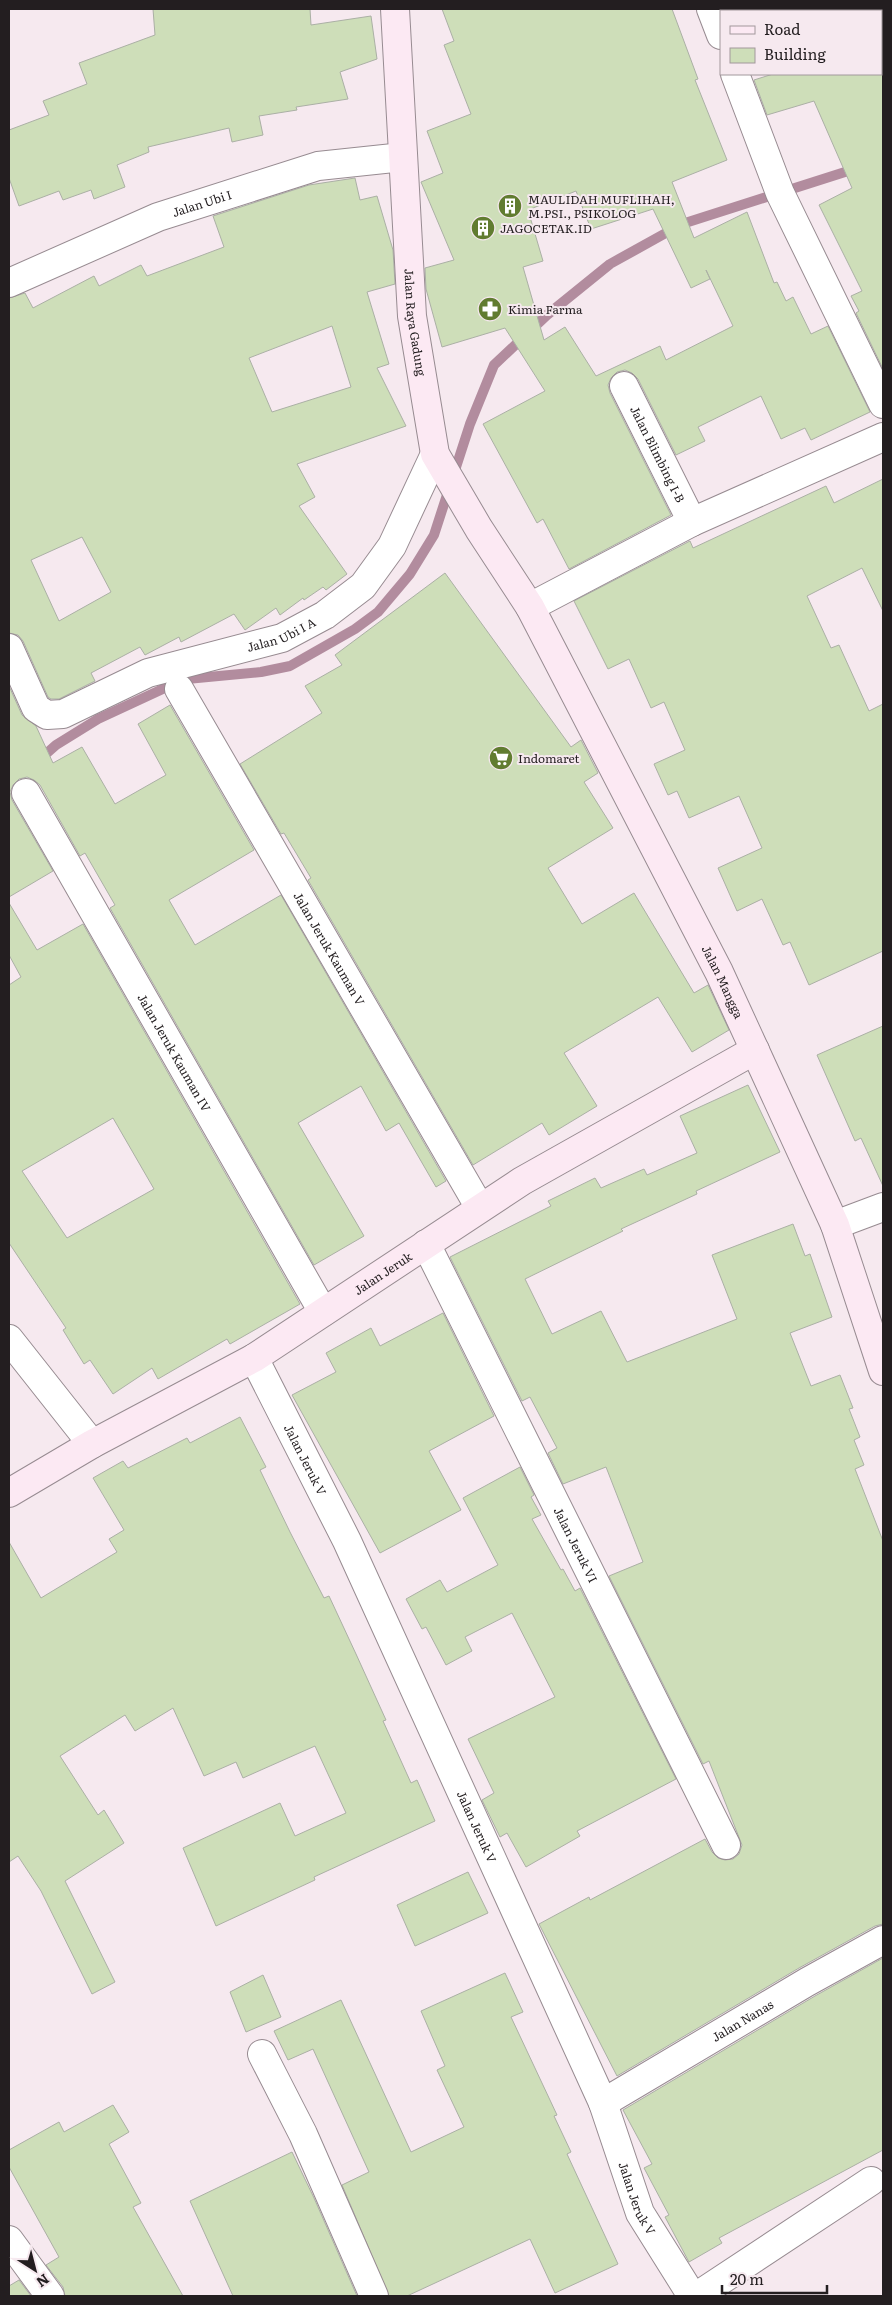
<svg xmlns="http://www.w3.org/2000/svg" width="892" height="2305" viewBox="0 0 892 2305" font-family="Literata,serif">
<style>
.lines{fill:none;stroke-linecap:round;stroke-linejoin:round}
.stream{stroke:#b28c9e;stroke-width:10}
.building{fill:#cedeb9;stroke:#abb0a5;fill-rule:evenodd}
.street-casing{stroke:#978b91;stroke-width:30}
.secondary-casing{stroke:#978b91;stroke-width:30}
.street{stroke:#fff;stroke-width:28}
.secondary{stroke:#fce9f3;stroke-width:28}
.labels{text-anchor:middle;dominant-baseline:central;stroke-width:4;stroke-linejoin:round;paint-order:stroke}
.poi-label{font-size:12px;fill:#231e20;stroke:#f6e9ef;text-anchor:start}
.street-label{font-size:12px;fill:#231e20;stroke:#f6e9ef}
</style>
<rect width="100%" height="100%" fill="#f6e9ef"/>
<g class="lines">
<path class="stream" d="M 39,760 L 56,745 L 98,719 L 167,687 L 187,679 L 261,672 L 290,666 L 355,629 L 378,612 L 410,574 L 434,535 L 470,424 L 494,365 L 547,315 L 610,264 L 682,224 L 845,172 L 883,165"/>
</g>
<g class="building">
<path d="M 153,9 L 310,9 L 311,25 L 371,16 L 377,59 L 340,72 L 348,99 L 296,107 L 297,110 L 259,116 L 263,135 L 232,142 L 229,128 L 148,147 L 149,152 L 117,165 L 125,187 L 94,199 L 91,190 L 63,200 L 59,191 L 19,206 L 9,178 L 9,130 L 49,115 L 43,101 L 87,84 L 79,63 L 155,35 Z"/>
<path d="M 442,9 L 672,9 L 698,79 L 695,80 L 727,160 L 672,182 L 694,238 L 747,212 L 774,283 L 777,282 L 786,301 L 793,297 L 811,334 L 828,326 L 870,412 L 811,440 L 805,428 L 781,439 L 761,396 L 698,427 L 705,441 L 676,455 L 638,379 L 632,373 L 625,370 L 617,372 L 611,378 L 608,385 L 610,393 L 671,515 L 569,569 L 543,519 L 537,523 L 483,424 L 545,391 L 505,328 L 442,347 L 426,289 L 425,268 L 454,260 L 421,182 L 443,173 L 427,131 L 471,114 L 444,45 L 454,41 ZM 576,191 L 591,229 L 653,209 L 691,288 L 710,279 L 706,270 L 733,326 L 666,360 L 660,346 L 596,376 L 565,327 L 544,340 L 523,267 L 543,261 L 528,210 Z"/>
<path d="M 773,74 L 883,74 L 883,369 L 856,313 L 859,311 L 851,296 L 862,291 L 819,205 L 852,188 L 814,101 L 767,115 L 754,80 Z"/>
<path d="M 355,178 L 360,200 L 377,196 L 393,250 L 395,284 L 367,292 L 389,364 L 377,368 L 406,426 L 297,464 L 315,497 L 299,506 L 347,574 L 326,590 L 323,587 L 304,600 L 303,598 L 280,615 L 276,608 L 245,630 L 234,614 L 181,642 L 179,637 L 145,655 L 140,647 L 91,673 L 95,681 L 59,699 L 51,699 L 48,697 L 23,641 L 18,635 L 9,633 L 9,298 L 25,293 L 33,308 L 94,276 L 99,286 L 141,265 L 147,276 L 224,247 L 213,216 L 309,185 ZM 332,326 L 351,387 L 272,412 L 249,358 ZM 82,537 L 111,592 L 59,621 L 31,560 Z"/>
<path d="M 883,479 L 883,611 L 862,568 L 807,596 L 831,648 L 839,645 L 869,711 L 883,704 L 883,951 L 809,985 L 790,942 L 783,945 L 762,899 L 737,911 L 718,868 L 762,848 L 739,796 L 689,818 L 677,791 L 668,795 L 654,764 L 685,750 L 664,702 L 651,708 L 629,659 L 608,669 L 574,601 L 690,541 L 693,548 L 826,486 L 834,503 Z"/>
<path d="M 445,573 L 571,747 L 581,740 L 598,773 L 584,782 L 613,828 L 548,868 L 582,924 L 634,893 L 694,993 L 708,985 L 729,1030 L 692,1052 L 658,997 L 564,1053 L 597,1106 L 549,1135 L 542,1123 L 473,1165 L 308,880 L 311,878 L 284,833 L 281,834 L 240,764 L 322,713 L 305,686 L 342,665 L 335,655 Z"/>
<path d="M 9,686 L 22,715 L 36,726 L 53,763 L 82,747 L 115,804 L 166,775 L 138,724 L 170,705 L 254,850 L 169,900 L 195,945 L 281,895 L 446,1181 L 436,1187 L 399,1123 L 386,1131 L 361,1086 L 298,1123 L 364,1236 L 314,1265 L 110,908 L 115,905 L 85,853 L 80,856 L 40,785 L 34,780 L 27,777 L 19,779 L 13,785 L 10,792 L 12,800 L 53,871 L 9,897 Z"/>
<path d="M 9,903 L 37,950 L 83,924 L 300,1304 L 230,1344 L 227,1339 L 158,1379 L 152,1368 L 113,1394 L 90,1360 L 84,1364 L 63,1330 L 66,1328 L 9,1243 L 9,985 L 21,977 L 9,955 ZM 113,1118 L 154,1189 L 67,1238 L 22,1171 Z"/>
<path d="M 883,1026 L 883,1186 L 861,1138 L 855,1141 L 817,1055 Z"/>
<path d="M 748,1085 L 780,1152 L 696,1191 L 697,1194 L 621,1229 L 623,1231 L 525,1279 L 552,1334 L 601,1311 L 627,1362 L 737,1319 L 712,1255 L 793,1224 L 805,1256 L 810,1254 L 832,1317 L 790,1333 L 811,1386 L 840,1375 L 853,1408 L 849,1409 L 860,1437 L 854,1440 L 864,1465 L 855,1469 L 883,1541 L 883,1924 L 875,1926 L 799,1968 L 617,2076 L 539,1924 L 589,1897 L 590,1900 L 705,1839 L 712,1852 L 718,1858 L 725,1860 L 733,1859 L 739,1854 L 742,1845 L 709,1761 L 703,1764 L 609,1576 L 643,1562 L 606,1467 L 563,1484 L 548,1453 L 557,1448 L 530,1397 L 522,1401 L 450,1257 L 551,1206 L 548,1201 L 595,1178 L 601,1188 L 644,1169 L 647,1175 L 697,1153 L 680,1116 Z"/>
<path d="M 443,1313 L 494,1416 L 429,1451 L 461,1510 L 380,1553 L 292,1395 L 336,1372 L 326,1353 L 371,1328 L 380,1346 Z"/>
<path d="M 240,1417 L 266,1467 L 260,1470 L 290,1532 L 324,1598 L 329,1596 L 356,1654 L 386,1720 L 383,1721 L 411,1783 L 417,1780 L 435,1821 L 314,1877 L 315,1880 L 216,1926 L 183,1848 L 280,1803 L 295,1836 L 346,1813 L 315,1746 L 243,1778 L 236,1762 L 204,1776 L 173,1708 L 135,1731 L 125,1715 L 60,1756 L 98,1815 L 104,1810 L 124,1843 L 65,1881 L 115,1982 L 92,1994 L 41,1891 L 18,1856 L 9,1862 L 9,1542 L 41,1598 L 117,1552 L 109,1539 L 124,1530 L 93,1478 L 123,1461 L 128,1468 L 187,1438 L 190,1443 Z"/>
<path d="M 520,1467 L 534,1495 L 531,1497 L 541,1515 L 532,1519 L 561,1570 L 563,1569 L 575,1591 L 580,1588 L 676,1779 L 577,1831 L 580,1836 L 526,1867 L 507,1833 L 500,1837 L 482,1800 L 494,1793 L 468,1739 L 555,1697 L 512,1613 L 465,1637 L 472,1651 L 446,1665 L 426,1627 L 422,1629 L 406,1599 L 440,1580 L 447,1592 L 498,1565 L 463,1498 Z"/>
<path d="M 468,1872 L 488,1913 L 415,1946 L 397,1905 Z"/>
<path d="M 883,1958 L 883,2150 L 719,2238 L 722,2243 L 689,2262 L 665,2217 L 669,2215 L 644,2168 L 652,2164 L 623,2110 L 815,1996 Z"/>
<path d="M 505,1973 L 523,2012 L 511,2017 L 557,2115 L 554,2116 L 571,2152 L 567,2154 L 618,2264 L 555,2293 L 530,2239 L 407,2296 L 389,2296 L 342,2185 L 369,2172 L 313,2049 L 288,2060 L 274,2031 L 341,2000 L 411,2152 L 464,2127 L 437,2070 L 445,2066 L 421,2011 Z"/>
<path d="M 263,1975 L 281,2017 L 246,2032 L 230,1992 Z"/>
<path d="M 113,2105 L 129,2132 L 109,2144 L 141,2203 L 133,2207 L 183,2296 L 65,2296 L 63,2287 L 46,2265 L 59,2257 L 9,2167 L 9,2150 L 59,2122 L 64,2132 Z"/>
<path d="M 292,2152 L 314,2198 L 357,2296 L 233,2296 L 190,2201 Z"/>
<path d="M 19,2280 L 31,2296 L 9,2296 L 9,2286 Z"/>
</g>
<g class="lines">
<g class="street-casing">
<g id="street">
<path d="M 711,9 L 721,35"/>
<path d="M 881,20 L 883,20"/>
<path d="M 735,74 L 780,193 L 883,404"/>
<path id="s1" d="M 9,283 L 158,217 L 318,166 L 403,157"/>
<path id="s2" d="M 624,386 L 692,522"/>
<path d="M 530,607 L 692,522 L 883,437"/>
<path id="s3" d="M 9,648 L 36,708 L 47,715 L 63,714 L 148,673 L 282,638 L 325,615 L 363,586 L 392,546 L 435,454"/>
<path id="s4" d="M 179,689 L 480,1208"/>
<path id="s5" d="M 26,793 L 323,1312"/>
<path d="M 835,1225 L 883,1207"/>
<path id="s6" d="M 426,1244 L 726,1845"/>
<path d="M 9,1339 L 92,1444"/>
<path id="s7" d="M 254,1358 L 347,1541 L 603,2103 L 640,2213 L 692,2296"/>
<path d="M 262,2054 L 303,2134 L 374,2296"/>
<path id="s8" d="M 603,2103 L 807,1982 L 883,1940"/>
<path d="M 9,2240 L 50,2296"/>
<path d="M 697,2296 L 871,2181"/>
</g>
</g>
<g class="secondary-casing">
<g id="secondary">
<path id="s9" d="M 395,9 L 412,316 L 435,454 L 479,529 L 530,607 L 719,972 L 835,1225 L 883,1371"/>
<path id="s10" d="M 9,1493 L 92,1444 L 254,1358 L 522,1181 L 755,1050"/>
</g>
</g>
<use href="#street" class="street"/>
<use href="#secondary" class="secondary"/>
</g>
<defs>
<g id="building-disc" transform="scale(1.25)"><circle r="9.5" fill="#617c30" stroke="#f6e9ef"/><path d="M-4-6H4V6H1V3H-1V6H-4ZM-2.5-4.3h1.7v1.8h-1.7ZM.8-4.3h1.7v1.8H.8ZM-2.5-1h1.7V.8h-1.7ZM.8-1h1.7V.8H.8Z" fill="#fff"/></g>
<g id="pharmacy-disc" transform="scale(1.25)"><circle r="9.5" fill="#617c30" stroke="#f6e9ef"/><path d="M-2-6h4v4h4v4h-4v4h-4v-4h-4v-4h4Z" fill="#fff"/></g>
<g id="supermarket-disc" transform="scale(1.25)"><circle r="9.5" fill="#617c30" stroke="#f6e9ef"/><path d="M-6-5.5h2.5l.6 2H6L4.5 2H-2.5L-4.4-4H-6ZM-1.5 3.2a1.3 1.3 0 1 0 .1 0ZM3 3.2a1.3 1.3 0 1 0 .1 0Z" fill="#fff"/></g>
</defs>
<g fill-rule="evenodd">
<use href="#building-disc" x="510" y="206"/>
<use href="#building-disc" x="483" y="228"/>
<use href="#pharmacy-disc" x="490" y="309"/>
<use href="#supermarket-disc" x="501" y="758"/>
</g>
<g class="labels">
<g class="poi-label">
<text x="528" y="199">MAULIDAH MUFLIHAH,<tspan x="528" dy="14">M.PSI., PSIKOLOG</tspan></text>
<text x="500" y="228">JAGOCETAK.ID</text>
<text x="508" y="309">Kimia Farma</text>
<text x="518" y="758">Indomaret</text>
</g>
<g class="street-label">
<text stroke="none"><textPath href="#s1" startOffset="209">Jalan Ubi I</textPath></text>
<text stroke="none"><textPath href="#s9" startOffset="314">Jalan Raya Gadung</textPath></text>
<text stroke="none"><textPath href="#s2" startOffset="76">Jalan Blimbing I-B</textPath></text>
<text stroke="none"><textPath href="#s3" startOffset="328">Jalan Ubi I A</textPath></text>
<text stroke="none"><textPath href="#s4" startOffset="300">Jalan Jeruk Kauman V</textPath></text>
<text stroke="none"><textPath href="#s9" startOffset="1049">Jalan Mangga</textPath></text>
<text stroke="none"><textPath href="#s5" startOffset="299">Jalan Jeruk Kauman IV</textPath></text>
<text stroke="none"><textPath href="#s10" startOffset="434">Jalan Jeruk</textPath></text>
<text stroke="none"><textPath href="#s7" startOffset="114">Jalan Jeruk V</textPath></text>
<text stroke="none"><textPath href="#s6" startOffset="336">Jalan Jeruk VI</textPath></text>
<text stroke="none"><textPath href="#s7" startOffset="519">Jalan Jeruk V</textPath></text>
<text stroke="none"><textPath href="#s8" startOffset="162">Jalan Nanas</textPath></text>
<text stroke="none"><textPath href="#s7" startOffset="924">Jalan Jeruk V</textPath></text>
</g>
</g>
<rect width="892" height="2305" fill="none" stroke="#231e20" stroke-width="20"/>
<rect x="720" y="10" width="162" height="65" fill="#f6e9ef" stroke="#a2989c"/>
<rect x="730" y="26" width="25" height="8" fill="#fce9f3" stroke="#a2989c"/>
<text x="764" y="35" font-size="15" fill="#231e20">Road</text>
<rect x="730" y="48" width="25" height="15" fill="#cedeb9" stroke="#a2989c"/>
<text x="764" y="60" font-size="15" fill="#231e20">Building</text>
<g transform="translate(35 2270) rotate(144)" stroke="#f6e9ef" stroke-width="4" paint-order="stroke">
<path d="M0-4L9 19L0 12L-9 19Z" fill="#231e20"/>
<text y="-8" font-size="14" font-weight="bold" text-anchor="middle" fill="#231e20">N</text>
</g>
<path d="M722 2285v8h105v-8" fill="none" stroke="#231e20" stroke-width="2.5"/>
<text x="730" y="2285" font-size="15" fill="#231e20" stroke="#f6e9ef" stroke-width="4" paint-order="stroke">20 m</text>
</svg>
